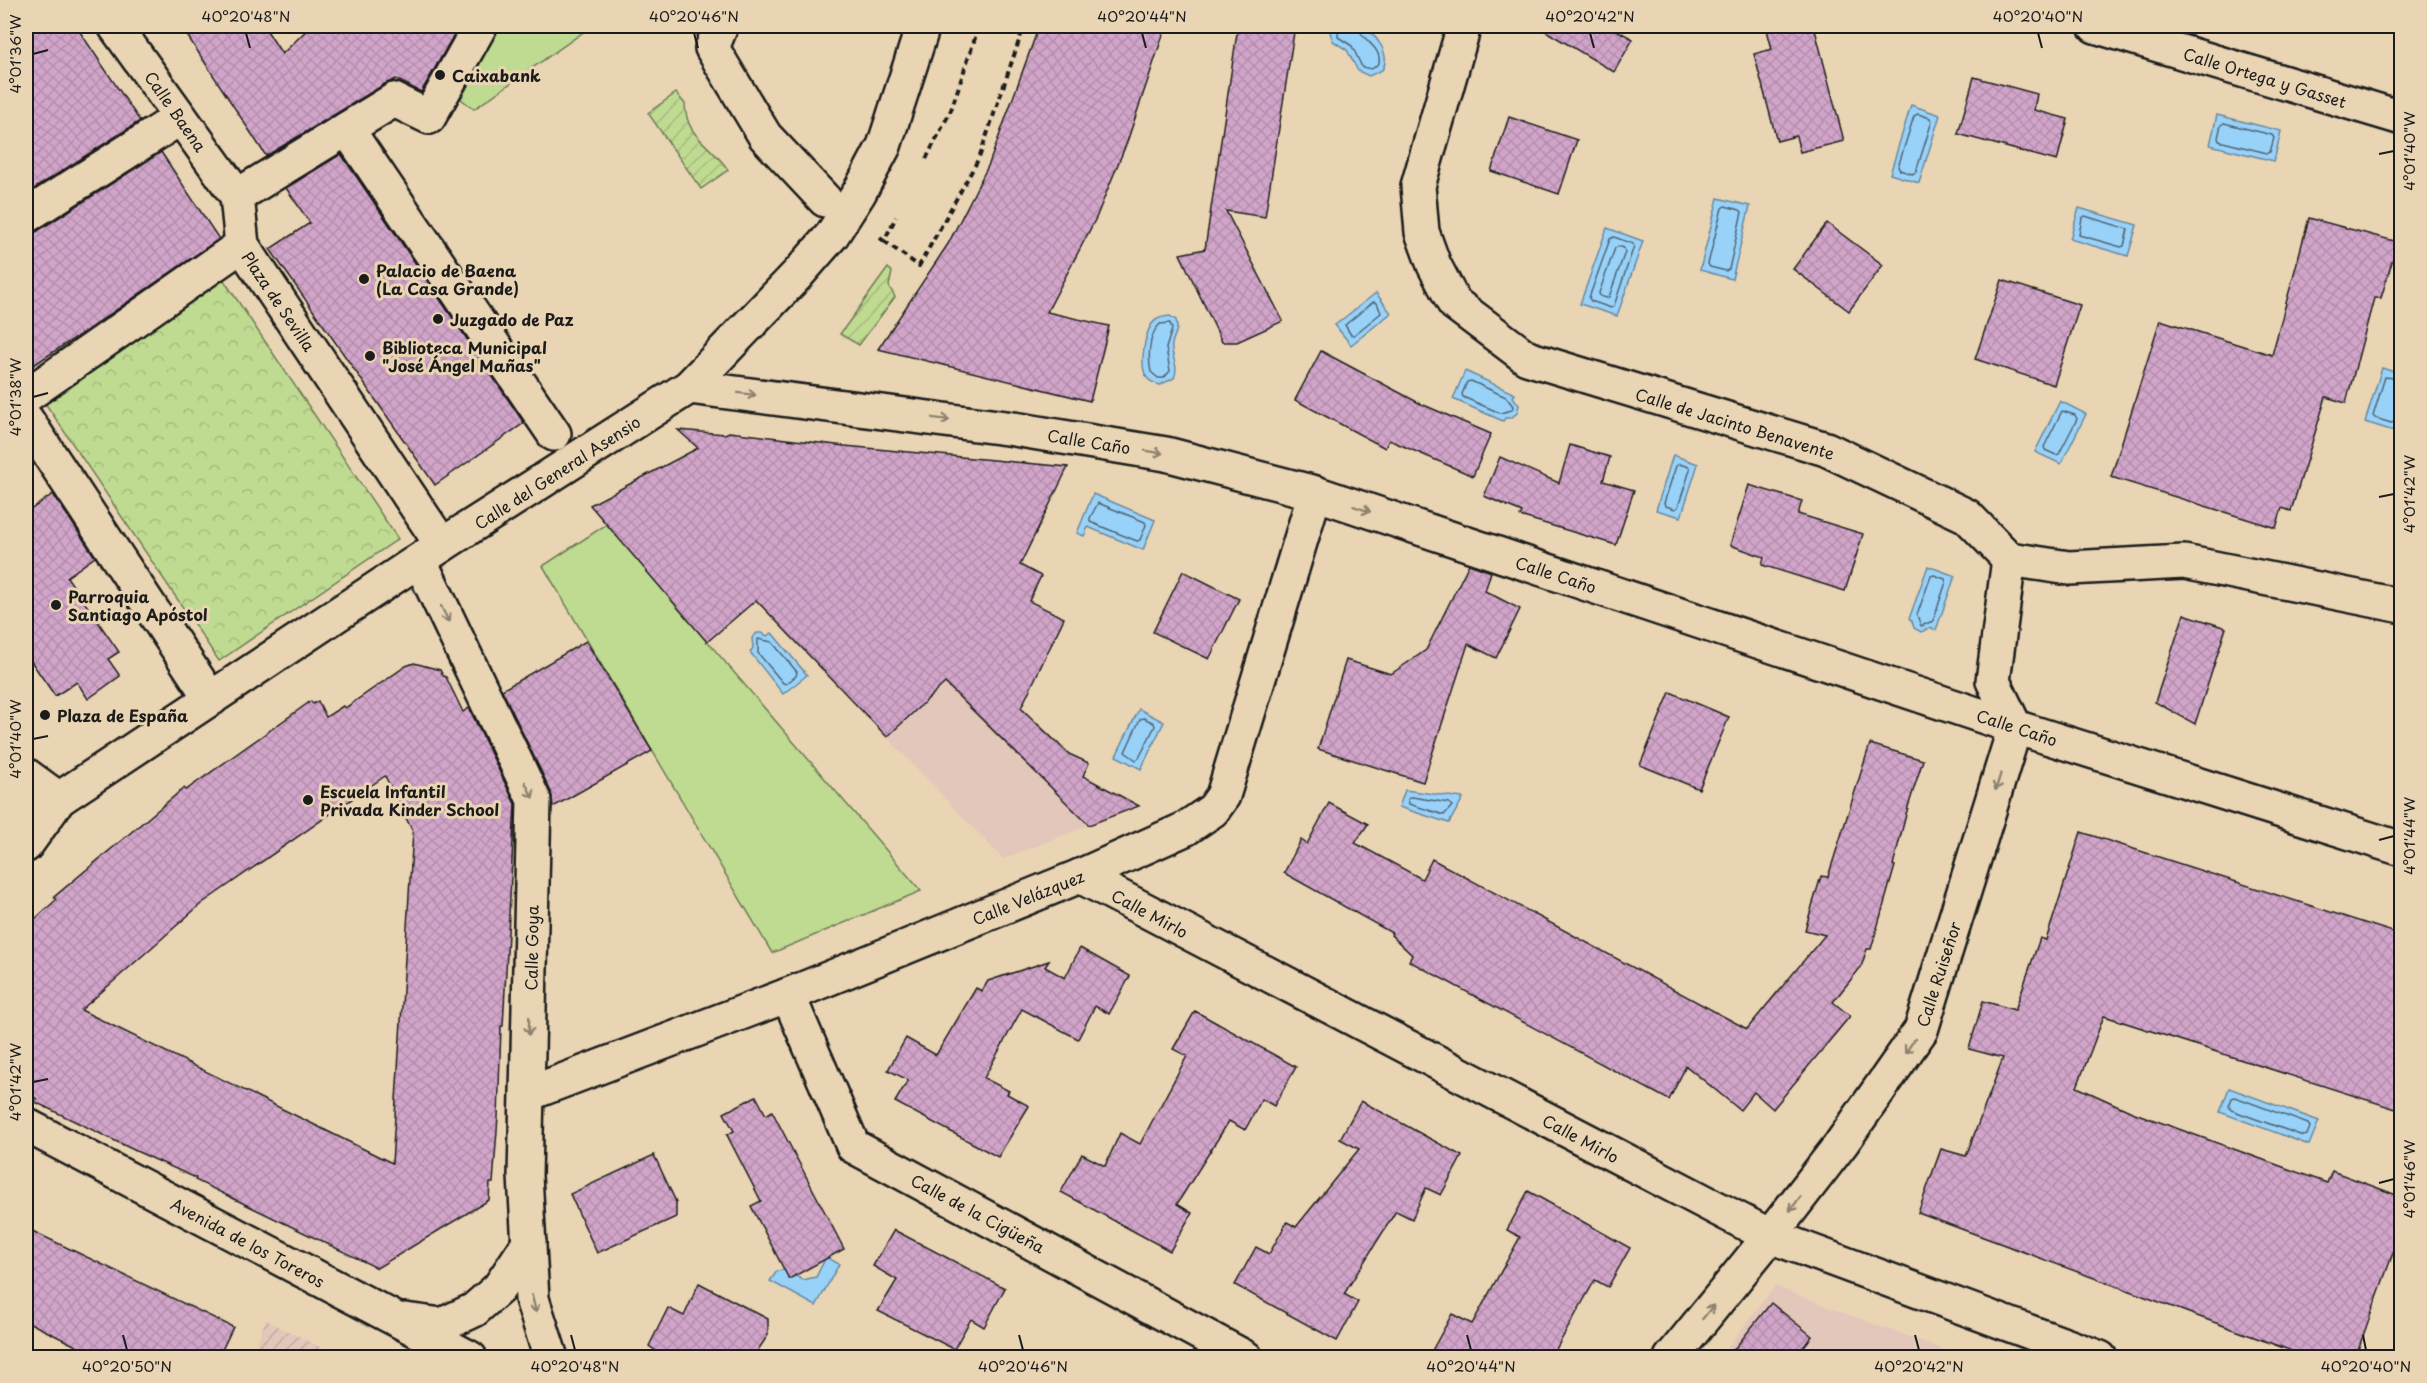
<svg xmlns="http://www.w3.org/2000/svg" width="2427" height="1383" viewBox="0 0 2427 1383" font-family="'Playpen Sans',sans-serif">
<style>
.built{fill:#e2c7ba}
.industrial{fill:url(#industrial-furrows)}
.grass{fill:#bfda91;stroke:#6e7b56;stroke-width:1.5}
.forest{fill:url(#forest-crowns);stroke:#6e7b56;stroke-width:1.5}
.garden{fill:url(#garden-furrows);stroke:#6e7b56;stroke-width:1.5}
.water{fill:#99d2f9;stroke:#6789a1;stroke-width:1.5}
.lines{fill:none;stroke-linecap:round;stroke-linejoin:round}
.shore{stroke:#4e6574;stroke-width:1.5}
.building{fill:url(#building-cross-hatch);stroke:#1c1c1c;stroke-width:1.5;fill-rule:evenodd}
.street-casing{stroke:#1c1c1c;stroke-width:38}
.secondary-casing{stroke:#1c1c1c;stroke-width:38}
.path{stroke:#1c1c1c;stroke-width:4;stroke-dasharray:6 4.5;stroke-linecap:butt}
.street{stroke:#e9d5b3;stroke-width:33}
.secondary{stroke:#e9d5b3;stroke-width:33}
.oneway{stroke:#8d826f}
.ticks{fill:none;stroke:#1c1c1c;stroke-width:2}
.poi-dot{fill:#1c1c1c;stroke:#e9d5b3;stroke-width:2}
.labels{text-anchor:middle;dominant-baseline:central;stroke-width:6;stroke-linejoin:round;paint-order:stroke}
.poi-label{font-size:16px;font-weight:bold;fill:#1c1c1c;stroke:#e9d5b3;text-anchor:start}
.street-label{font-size:16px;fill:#1c1c1c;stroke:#e9d5b3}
.neatline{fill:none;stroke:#1c1c1c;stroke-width:2}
.ticks-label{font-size:15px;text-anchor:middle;fill:#1c1c1c}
</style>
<defs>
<pattern id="industrial-furrows" width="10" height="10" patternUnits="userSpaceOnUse" patternTransform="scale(1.5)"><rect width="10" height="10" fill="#e2c7ba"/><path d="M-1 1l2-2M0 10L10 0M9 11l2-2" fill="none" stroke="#c1aa9f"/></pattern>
<pattern id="forest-crowns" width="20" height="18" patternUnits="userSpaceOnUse" patternTransform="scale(1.5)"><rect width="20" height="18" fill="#bfda91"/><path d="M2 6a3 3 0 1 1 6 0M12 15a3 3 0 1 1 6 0" fill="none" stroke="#a4ba7c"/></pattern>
<pattern id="garden-furrows" width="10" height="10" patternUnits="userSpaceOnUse" patternTransform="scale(1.5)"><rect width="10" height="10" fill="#bfda91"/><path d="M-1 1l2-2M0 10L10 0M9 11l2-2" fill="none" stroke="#a4ba7c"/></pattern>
<pattern id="building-cross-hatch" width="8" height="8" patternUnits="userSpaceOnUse" patternTransform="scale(1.5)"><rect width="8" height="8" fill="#d1a5c9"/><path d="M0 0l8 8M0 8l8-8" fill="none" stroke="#b38dac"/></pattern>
</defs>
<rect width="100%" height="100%" fill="#e9d5b3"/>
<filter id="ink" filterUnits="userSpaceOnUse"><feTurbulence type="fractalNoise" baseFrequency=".0167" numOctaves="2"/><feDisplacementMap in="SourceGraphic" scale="12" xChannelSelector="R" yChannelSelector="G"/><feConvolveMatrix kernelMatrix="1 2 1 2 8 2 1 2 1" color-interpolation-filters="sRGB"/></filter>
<g filter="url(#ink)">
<g class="built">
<path d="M 684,524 L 918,657 L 1089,825 L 1003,859 Z"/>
<path d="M 1775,1286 L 1833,1309 L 1964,1357 L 1719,1358 Z"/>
</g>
<path class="industrial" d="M 266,1320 L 340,1357 L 251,1357 Z"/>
<g class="grass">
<path d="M 500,26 L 592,26 L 474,109 L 461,99 Z"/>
<path d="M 607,524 L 921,891 L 772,953 L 543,566 Z"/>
</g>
<path class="forest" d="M 221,276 L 398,539 L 219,661 L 41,397 Z"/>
<g class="garden">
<path d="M 676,93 L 685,104 C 686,139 712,144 728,170 L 701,189 L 648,113 Z"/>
<path d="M 888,268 L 892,272 L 889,286 L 895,297 L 859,345 L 840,334 Z"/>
</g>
<g class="water">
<path d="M 1333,26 C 1341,25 1354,23 1362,27 C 1376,34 1392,55 1382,70 L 1369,76 L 1358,71 L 1347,50 L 1333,41 L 1330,32 Z"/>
<path d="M 1911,105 L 1940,115 L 1919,183 L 1890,174 Z"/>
<path d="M 2217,115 L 2281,131 L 2274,161 L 2210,145 Z"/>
<path d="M 1718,198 L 1750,206 L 1732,279 L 1700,270 Z"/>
<path d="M 2079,208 L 2137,225 L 2128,256 L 2070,239 Z"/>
<path d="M 1607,228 L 1643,241 L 1617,316 L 1580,304 Z"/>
<path d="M 1376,293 L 1391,313 L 1351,345 L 1335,325 Z"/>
<path d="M 1170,316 L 1176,320 C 1179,331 1174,334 1172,344 C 1170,357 1180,365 1174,378 L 1160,385 C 1154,383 1147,381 1145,374 C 1140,362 1145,327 1156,320 C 1160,317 1165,317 1170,316 Z"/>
<path d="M 2382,368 L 2401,374 L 2401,417 L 2397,432 L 2365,422 Z"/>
<path d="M 1465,371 L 1515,394 L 1513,397 L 1519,405 L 1517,413 L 1511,418 L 1505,418 L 1503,421 L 1453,399 Z"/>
<path d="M 2060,401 L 2086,414 L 2061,464 L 2035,452 Z"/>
<path d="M 1673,455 L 1698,464 L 1681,517 L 1656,510 Z"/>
<path d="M 1093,494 L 1155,520 L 1143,550 L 1088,527 L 1084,536 L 1077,533 Z"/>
<path d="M 1928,566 L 1955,576 L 1936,630 L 1930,628 L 1921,632 L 1914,628 L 1912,621 L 1909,619 Z"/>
<path d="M 757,633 L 762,633 L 767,636 L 772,633 L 807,675 L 783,694 L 750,652 L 753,648 L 752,638 Z"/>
<path d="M 1139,709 L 1164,722 L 1141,769 L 1116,756 Z"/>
<path d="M 1405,790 L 1463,798 L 1449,823 L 1399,807 Z"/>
<path d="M 2229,1088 L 2319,1121 L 2309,1145 L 2220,1112 Z"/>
<path d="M 826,1257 L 839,1264 L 816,1306 L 770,1281 L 777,1271 L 784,1270 L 803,1280 L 816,1277 Z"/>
</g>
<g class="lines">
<g class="shore">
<path d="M 1338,26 L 1338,37 L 1352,46 L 1362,67 L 1372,69 L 1379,63 C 1382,46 1360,40 1358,26"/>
<path d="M 1918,114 L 1930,118 L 1932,121 L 1916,172 L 1912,174 L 1900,170 L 1898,167 L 1914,116 Z"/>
<path d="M 2224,123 L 2272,135 L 2274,138 L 2270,152 L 2267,153 L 2219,141 L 2218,138 L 2221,125 Z"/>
<path d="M 1725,206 L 1740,210 L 1742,212 L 1729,269 L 1726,271 L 1710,267 L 1708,264 L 1722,208 Z"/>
<path d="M 2085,216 L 2128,229 L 2124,246 L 2121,247 L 2079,235 L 2082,218 Z"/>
<path d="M 1614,237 L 1633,244 L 1634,246 L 1614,306 L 1611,308 L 1591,301 L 1589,298 L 1610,239 Z"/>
<path d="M 1618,246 L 1624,248 L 1625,252 L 1609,297 L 1606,298 L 1600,296 L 1599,293 L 1615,248 Z"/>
<path d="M 1373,302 L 1377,303 L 1381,313 L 1354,335 L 1351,335 L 1345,325 Z"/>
<path d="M 1170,323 L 1172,329 L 1166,348 L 1170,371 L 1164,378 L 1158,378 L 1151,372 C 1148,358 1148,335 1160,324 Z"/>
<path d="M 2402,379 L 2385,377 L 2373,416 L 2375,418 L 2391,423 L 2402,419"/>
<path d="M 1471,381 L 1506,397 L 1513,406 L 1512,410 L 1500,413 L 1463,397 L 1462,394 L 1467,382 Z"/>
<path d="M 2062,411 L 2075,415 L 2077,419 L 2059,454 L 2056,455 L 2045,450 L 2044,447 Z"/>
<path d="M 1679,464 L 1689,467 L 1690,470 L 1678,507 L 1675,509 L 1666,506 L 1664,503 L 1676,466 Z"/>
<path d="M 1098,503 L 1145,522 L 1146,525 L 1140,540 L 1137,541 L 1090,522 L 1090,518 Z"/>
<path d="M 1934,575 L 1945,579 L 1946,582 L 1933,621 L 1921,626 L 1917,615 L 1931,576 Z"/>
<path d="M 758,639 L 772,642 L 797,672 L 796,676 L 786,684 L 783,683 L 758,653 Z"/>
<path d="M 1144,718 L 1154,723 L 1155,726 L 1139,758 L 1136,760 L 1125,752 L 1140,719 Z"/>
<path d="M 1412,797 L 1449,803 L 1452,806 L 1444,815 L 1409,804 L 1408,799 Z"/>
<path d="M 2235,1097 L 2308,1124 L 2310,1127 L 2307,1135 L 2303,1136 L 2231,1110 L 2229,1106 L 2232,1098 Z"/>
</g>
</g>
<g class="building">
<path d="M 26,26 L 76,26 L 140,121 L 26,194 Z"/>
<path d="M 181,26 L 264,26 L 282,54 L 311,26 L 459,26 L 421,92 L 396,79 L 385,84 L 266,156 Z"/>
<path d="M 1039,26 L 1166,26 L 1127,142 L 1096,218 L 1047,312 L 1109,326 L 1090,401 L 878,349 L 948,244 L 989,164 Z"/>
<path d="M 1238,26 L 1295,26 L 1265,217 L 1226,211 L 1283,321 L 1237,342 L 1222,342 L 1180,254 L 1205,249 Z"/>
<path d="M 1537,26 L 1609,26 L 1633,39 L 1614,72 Z"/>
<path d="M 1766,26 L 1814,26 L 1844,141 L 1800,152 L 1796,136 L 1777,141 L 1754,54 L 1772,49 Z"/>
<path d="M 1974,77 L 2037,94 L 2034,110 L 2068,119 L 2057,161 L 1958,134 Z"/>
<path d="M 1509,117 L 1577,140 L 1559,194 L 1491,171 Z"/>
<path d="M 161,152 L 219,239 L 84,332 L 26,370 L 26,235 L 36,232 Z"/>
<path d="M 341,154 L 524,423 L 435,485 L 270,249 L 310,223 L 286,188 Z"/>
<path d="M 2309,218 L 2398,242 L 2381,298 L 2374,298 L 2346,403 L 2326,397 L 2291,511 L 2282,508 L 2276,528 L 2111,477 L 2160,320 L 2272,355 Z"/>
<path d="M 1827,223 L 1883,265 L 1849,311 L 1793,269 Z"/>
<path d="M 2002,280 L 2080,305 L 2054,385 L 1975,359 Z"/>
<path d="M 1321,351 L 1419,403 L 1491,434 L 1473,476 L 1389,440 L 1385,448 L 1295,400 Z"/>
<path d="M 678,430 L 725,434 L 729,432 L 845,446 L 1068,467 L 1020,565 L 1041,576 L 1029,601 L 1064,618 L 1021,708 L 1069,754 L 1089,763 L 1083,776 L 1139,806 L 1089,825 L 945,683 L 887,737 L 756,600 L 707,642 L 590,505 L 698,448 Z"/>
<path d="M 1570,445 L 1610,457 L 1603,481 L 1634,490 L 1616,545 L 1520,516 L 1522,512 L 1484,496 L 1500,457 L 1559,483 Z"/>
<path d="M 1749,485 L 1802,501 L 1798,514 L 1863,534 L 1845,591 L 1762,565 L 1764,557 L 1730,545 Z"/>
<path d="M 53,494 L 95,557 L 67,577 L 119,652 L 108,659 L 120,676 L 88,699 L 77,682 L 55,696 L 26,654 L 26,513 Z"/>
<path d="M 1469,564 L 1491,572 L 1485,591 L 1520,609 L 1496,658 L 1468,644 L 1423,782 L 1318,749 L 1346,660 L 1391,674 L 1426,650 Z"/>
<path d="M 1183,571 L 1239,599 L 1209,659 L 1153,632 Z"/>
<path d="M 2184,614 L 2226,628 L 2195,724 L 2155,702 Z"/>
<path d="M 586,641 L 652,751 L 553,807 L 551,792 L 502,690 Z"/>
<path d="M 414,663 L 440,670 L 443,676 L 446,677 L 463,712 L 469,708 L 515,804 L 503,1026 L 501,1026 L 498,1117 L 493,1183 L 490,1183 L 489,1200 L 377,1268 L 195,1180 L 196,1178 L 136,1151 L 35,1102 L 37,1099 L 26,1093 L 26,927 L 56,900 L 54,897 L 184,788 L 186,790 L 311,701 L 313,704 L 318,701 L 326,717 L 343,706 L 345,708 L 406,666 ZM 385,776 L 413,832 L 392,1163 L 81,1010 L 201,904 Z"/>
<path d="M 1670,692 L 1729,717 L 1699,789 L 1640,765 Z"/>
<path d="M 1870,744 L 1923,760 L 1908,807 L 1893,865 L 1895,866 L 1871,949 L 1867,949 L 1861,967 L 1833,1002 L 1850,1016 L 1773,1109 L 1754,1092 L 1740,1110 L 1686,1066 L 1669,1100 L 1409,961 L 1412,955 L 1391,935 L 1392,933 L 1284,873 L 1301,840 L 1307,844 L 1329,803 L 1368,824 L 1355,843 L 1422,879 L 1432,859 L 1747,1029 L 1825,935 L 1805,930 L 1821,876 L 1828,877 Z"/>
<path d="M 2081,832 L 2402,935 L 2402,1111 L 2104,1016 L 2077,1087 L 2132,1112 L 2327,1183 L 2332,1171 L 2402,1197 L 2402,1228 L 2355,1358 L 2311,1358 L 1918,1213 L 1941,1149 L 1966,1156 L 2003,1058 L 1969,1049 L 1983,1001 L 2015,1010 L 2040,938 L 2046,940 Z"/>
<path d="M 1080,948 L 1130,976 L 1109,1014 L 1095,1006 L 1078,1039 L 1022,1009 L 984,1078 L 1009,1091 L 1007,1094 L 1029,1106 L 998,1157 L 895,1102 L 908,1080 L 888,1070 L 906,1038 L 936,1055 L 976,988 L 982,991 L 988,981 L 1049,961 L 1045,967 L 1065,978 Z"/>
<path d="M 1195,1011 L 1296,1067 L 1274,1106 L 1262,1099 L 1245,1130 L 1229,1121 L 1177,1204 L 1192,1213 L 1170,1251 L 1061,1192 L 1082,1154 L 1105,1166 L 1120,1133 L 1140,1144 L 1187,1056 L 1173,1049 Z"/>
<path d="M 756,1096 L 766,1115 L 772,1111 L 844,1249 L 789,1279 L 751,1206 L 761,1201 L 727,1135 L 734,1131 L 724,1113 Z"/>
<path d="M 1361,1101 L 1462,1156 L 1441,1195 L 1426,1188 L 1412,1219 L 1396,1211 L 1344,1294 L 1358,1302 L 1337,1341 L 1235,1285 L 1256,1247 L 1269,1254 L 1287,1222 L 1296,1227 L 1359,1149 L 1340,1139 Z"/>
<path d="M 654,1155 L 676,1202 L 676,1217 L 597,1253 L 570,1194 Z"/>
<path d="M 1528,1191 L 1630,1248 L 1608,1287 L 1595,1280 L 1551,1358 L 1428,1358 L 1452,1314 L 1472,1324 L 1520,1237 L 1507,1230 Z"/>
<path d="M 26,1228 L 233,1327 L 218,1358 L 100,1358 L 26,1321 Z"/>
<path d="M 894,1230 L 1005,1288 L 984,1327 L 971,1319 L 954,1349 L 878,1311 L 897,1280 L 873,1266 Z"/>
<path d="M 699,1283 L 768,1319 L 768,1335 L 756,1353 L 766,1358 L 666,1358 L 649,1346 L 668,1308 L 684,1316 Z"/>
<path d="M 1771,1303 L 1812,1336 L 1795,1358 L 1727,1358 Z"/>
</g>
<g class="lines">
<g class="street-casing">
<g id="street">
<path d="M 115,26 L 237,196"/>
<path d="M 721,26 L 712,48 L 765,136 L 825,200"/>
<path d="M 1464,26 L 1418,186 L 1422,232 L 1434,265 L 1454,303 L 1527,358 L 1826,449 L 1967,516 L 2009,559 L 2069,568 L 2184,562 L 2402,606"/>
<path d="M 2095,26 L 2402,118"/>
<path d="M 347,129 L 554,434"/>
<path d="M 237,196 L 242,245 L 442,545"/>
<path d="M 237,196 L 394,100 L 429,117 L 480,26"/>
<path d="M 26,216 L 180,118"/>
<path d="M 689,387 L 1014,429 L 1166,454 L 1315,493 L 2015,727 L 2402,849"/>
<path d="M 26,396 L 242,245"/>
<path d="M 26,419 L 211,699"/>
<path d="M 420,561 L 534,800 L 525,1176 L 532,1299 L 551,1358"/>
<path d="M 26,775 L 59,799"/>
<path d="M 1080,876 L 1770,1236 L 2100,1358"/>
<path d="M 788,995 L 853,1146 L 1246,1358"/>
<path d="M 528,1094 L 788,995 L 1080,876 L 1185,829 L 1213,810 L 1223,796 L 1315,493"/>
<path d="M 26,1125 L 470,1358"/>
<path d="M 405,1320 L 442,1325 L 474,1310 L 499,1288 L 529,1243"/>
<path d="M 1671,1358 L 1770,1236 L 1841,1144 L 1921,1030 L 2015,727 L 1993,681 L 2009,559"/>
</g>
</g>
<g class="secondary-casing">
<g id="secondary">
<path d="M 26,810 L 59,799 L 442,545 L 689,387 L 798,274 L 832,235 L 859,193 L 884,146 L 923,26"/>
<path d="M 26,845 L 59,799"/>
</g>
</g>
<g class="path">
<path d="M 926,159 L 951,110 L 979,26"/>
<path d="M 880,238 L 884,241 L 896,217"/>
<path d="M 884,241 L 919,266 L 979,158 L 1024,26"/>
</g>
<use href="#street" class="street"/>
<use href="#secondary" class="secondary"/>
</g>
<defs><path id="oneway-shaft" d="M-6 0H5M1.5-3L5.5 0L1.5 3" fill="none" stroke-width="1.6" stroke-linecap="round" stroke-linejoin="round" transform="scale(1.5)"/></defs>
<g class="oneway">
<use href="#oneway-shaft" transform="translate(747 394) rotate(7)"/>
<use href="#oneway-shaft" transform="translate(941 419) rotate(7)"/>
<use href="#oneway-shaft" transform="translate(1154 452) rotate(9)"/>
<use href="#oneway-shaft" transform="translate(1362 509) rotate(18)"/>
<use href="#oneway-shaft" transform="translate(445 614) rotate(64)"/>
<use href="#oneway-shaft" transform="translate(1998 782) rotate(107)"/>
<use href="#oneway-shaft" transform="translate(529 790) rotate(64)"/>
<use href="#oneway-shaft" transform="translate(529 1026) rotate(91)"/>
<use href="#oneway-shaft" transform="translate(1910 1046) rotate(125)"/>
<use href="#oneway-shaft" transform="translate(1795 1204) rotate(127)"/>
<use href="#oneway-shaft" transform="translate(534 1304) rotate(76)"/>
<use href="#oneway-shaft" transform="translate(1708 1312) rotate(-51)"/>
</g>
</g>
<path class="ticks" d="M 246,33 L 250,48M 694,33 L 698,48M 1142,33 L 1146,48M 1590,33 L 1594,48M 2038,33 L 2042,48M 33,54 L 48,50M 2379,154 L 2394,151M 33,397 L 48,393M 2379,497 L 2394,494M 33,739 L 48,736M 2379,840 L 2394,836M 33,1082 L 48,1079M 2379,1183 L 2394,1179M 123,1335 L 127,1350M 571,1335 L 575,1350M 1019,1335 L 1023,1350M 1467,1335 L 1471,1350M 1915,1335 L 1919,1350M 2363,1335 L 2366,1350"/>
<g class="poi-dot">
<circle cx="440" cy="75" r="6"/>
<circle cx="364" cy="279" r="6"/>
<circle cx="438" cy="319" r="6"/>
<circle cx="370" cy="356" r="6"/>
<circle cx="56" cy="605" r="6"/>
<circle cx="45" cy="715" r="6"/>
<circle cx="308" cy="800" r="6"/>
</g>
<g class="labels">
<g class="poi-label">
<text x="452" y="75">Caixabank</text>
<text x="376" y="270">Palacio de Baena<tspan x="376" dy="18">(La Casa Grande)</tspan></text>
<text x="450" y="319">Juzgado de Paz</text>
<text x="382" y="347">Biblioteca Municipal<tspan x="382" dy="18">"José Ángel Mañas"</tspan></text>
<text x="68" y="596">Parroquia<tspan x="68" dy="18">Santiago Apóstol</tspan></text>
<text x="57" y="715">Plaza de España</text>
<text x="320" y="791">Escuela Infantil<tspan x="320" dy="18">Privada Kinder School</tspan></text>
</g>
<g class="street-label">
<text transform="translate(2265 77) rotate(17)">Calle Ortega y Gasset</text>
<text transform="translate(176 111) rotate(55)">Calle Baena</text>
<text transform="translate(279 301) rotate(56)">Plaza de Sevilla</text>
<text transform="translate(1735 423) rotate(17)">Calle de Jacinto Benavente</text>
<text transform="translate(1089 441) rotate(9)">Calle Caño</text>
<text transform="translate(557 472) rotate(-33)">Calle del General Asensio</text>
<text transform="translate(1556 574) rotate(18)">Calle Caño</text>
<text transform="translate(2017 727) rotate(18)">Calle Caño</text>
<text transform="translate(1028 897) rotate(-22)">Calle Velázquez</text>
<text transform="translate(1150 913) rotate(28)">Calle Mirlo</text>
<text transform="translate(531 948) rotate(-89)">Calle Goya</text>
<text transform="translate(1938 974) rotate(-72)">Calle Ruiseñor</text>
<text transform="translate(1581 1138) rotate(28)">Calle Mirlo</text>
<text transform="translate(978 1213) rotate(28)">Calle de la Cigüeña</text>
<text transform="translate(248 1242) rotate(28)">Avenida de los Toreros</text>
</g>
</g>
<rect width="2427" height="1383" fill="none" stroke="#e9d5b3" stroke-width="66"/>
<rect x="33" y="33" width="2361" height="1317" class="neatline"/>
<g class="ticks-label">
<text x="246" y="22">40°20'48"N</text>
<text x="694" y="22">40°20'46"N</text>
<text x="1142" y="22">40°20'44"N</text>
<text x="1590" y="22">40°20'42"N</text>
<text x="2038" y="22">40°20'40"N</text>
<text transform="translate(16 54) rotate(-90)" y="5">4°01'36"W</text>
<text transform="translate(2410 151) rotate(-90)" y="5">4°01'40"W</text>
<text transform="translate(16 397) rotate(-90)" y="5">4°01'38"W</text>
<text transform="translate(2410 494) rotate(-90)" y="5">4°01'42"W</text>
<text transform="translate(16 739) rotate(-90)" y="5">4°01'40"W</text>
<text transform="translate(2410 836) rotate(-90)" y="5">4°01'44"W</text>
<text transform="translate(16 1082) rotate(-90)" y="5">4°01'42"W</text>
<text transform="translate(2410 1179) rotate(-90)" y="5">4°01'46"W</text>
<text x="127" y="1372">40°20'50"N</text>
<text x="575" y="1372">40°20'48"N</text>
<text x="1023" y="1372">40°20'46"N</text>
<text x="1471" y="1372">40°20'44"N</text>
<text x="1919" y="1372">40°20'42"N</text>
<text x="2366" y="1372">40°20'40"N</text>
</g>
</svg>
